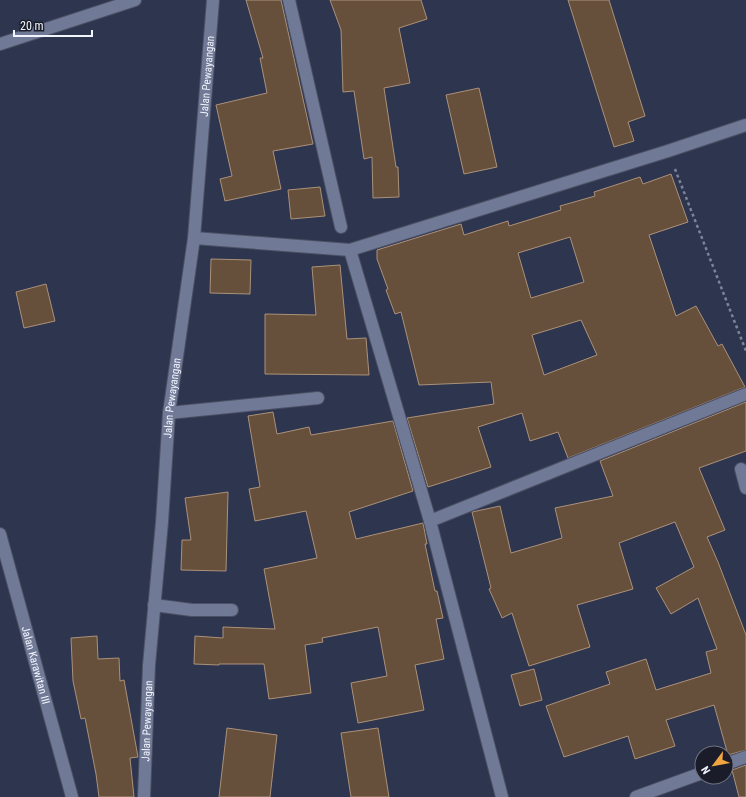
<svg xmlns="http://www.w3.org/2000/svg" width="746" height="797" viewBox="0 0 746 797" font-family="'Roboto Condensed',sans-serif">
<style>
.building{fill:#67503b;stroke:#ab917a;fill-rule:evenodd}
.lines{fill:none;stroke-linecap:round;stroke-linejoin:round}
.minor-casing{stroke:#4b5064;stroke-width:14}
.path{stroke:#7e8497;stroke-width:2.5;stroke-dasharray:3 3;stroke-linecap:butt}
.minor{stroke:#707995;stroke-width:12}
.labels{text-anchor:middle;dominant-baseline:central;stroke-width:3;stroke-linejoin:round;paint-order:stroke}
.street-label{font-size:11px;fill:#f2f5ff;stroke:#1a1d29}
</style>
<rect width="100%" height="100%" fill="#2e354e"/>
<g class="building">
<path d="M 246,0 L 281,0 L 313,144 L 273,151 L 281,189 L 225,201 L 220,179 L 232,176 L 216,105 L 267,93 L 260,58 L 263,58 Z"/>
<path d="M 330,0 L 421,0 L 427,19 L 399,28 L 410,83 L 384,88 L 396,167 L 398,167 L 399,197 L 373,198 L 372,157 L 364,159 L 354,91 L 343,92 L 341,30 Z"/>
<path d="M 568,0 L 609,0 L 645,116 L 628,122 L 634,141 L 614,147 Z"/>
<path d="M 479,88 L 497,167 L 464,174 L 446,95 Z"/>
<path d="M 671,174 L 688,222 L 649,235 L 676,316 L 696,306 L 718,346 L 722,344 L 745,387 L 568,458 L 558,432 L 530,441 L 522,413 L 478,427 L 491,467 L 428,487 L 407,418 L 494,404 L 491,382 L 419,385 L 401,312 L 395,314 L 386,290 L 388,289 L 377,259 L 377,250 L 461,224 L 464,235 L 508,221 L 509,226 L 561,210 L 560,206 L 595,196 L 594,192 L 640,177 L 643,184 ZM 570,237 L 584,282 L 531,298 L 518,253 ZM 581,320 L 597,355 L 544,375 L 532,335 Z"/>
<path d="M 320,187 L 325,216 L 291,219 L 288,190 Z"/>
<path d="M 211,259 L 251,260 L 250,294 L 210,293 Z"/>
<path d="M 340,265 L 347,339 L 366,338 L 369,375 L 265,374 L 265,314 L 316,315 L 312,267 Z"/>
<path d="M 46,284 L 55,321 L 24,328 L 16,292 Z"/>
<path d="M 746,402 L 746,451 L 699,468 L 725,530 L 707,537 L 718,562 L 746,635 L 746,750 L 728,755 L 714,705 L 666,720 L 675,746 L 635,759 L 628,736 L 564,757 L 546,706 L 610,684 L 606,672 L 646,659 L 656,690 L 711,673 L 706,652 L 717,649 L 698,598 L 671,614 L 656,588 L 694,567 L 675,522 L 619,543 L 633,589 L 577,605 L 590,647 L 529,666 L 512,613 L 502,618 L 489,589 L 491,588 L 472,512 L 500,506 L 511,553 L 562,538 L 555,508 L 613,496 L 600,461 Z"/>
<path d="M 273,412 L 277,434 L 309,427 L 311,435 L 393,421 L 413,491 L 349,512 L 356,539 L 423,523 L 427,544 L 425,544 L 435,591 L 437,591 L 443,618 L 436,619 L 444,659 L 415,665 L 424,710 L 358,723 L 351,683 L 387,676 L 378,627 L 322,638 L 323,642 L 305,645 L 311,693 L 269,699 L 264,664 L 219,664 L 219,665 L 194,664 L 195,636 L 223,638 L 223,627 L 275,629 L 264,569 L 317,558 L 306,511 L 255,521 L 249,489 L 260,487 L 248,416 Z"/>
<path d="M 228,492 L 226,571 L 181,570 L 182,540 L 191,540 L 185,498 Z"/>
<path d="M 97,636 L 98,659 L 119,658 L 120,681 L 124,680 L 138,757 L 130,758 L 134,797 L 99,797 L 96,774 L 85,718 L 81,719 L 73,681 L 71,638 Z"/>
<path d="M 534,669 L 542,700 L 520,706 L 511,675 Z"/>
<path d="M 227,728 L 277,735 L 270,797 L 219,797 Z"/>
<path d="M 378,728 L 389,797 L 351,797 L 341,733 Z"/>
<path d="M 746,765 L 746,797 L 739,797 L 732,770 Z"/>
</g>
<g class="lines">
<g class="minor-casing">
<g id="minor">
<path d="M 289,0 L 341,227"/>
<path d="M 0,44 L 135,0"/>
<path d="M 194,238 L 350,250 L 668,151 L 746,125"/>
<path d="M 350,250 L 430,521 L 502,797"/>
<path d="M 169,413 L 318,398"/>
<path d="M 741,469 L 746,488"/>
<path d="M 430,521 L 746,394"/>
<path id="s1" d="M 0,534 L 72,797"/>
<path d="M 154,605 L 192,610 L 232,610"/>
<path d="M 726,764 L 746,757"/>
<path id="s2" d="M 144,797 L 149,665 L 162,522 L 169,413 L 194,238 L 213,0"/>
<path d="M 636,797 L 702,773"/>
</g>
</g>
<path class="path" d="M 675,169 L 746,351"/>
<use href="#minor" class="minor"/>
</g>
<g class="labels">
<g class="street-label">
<text stroke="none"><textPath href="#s2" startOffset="724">Jalan Pewayangan</textPath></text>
<text stroke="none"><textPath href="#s2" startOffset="400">Jalan Pewayangan</textPath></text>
<text stroke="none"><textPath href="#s1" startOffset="136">Jalan Karawitan III</textPath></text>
<text stroke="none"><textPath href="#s2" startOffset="76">Jalan Pewayangan</textPath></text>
</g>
</g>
<g transform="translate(714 765) rotate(238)"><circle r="19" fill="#1a1d29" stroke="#70737f"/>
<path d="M0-3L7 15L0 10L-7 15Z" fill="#f1a540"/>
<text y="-6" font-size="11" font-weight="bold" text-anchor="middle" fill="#f2f5ff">N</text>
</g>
<path d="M14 30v6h78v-6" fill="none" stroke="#f2f5ff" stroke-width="2"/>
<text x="20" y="30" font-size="12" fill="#f2f5ff" stroke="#1a1d29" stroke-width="3" paint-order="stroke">20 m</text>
</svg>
